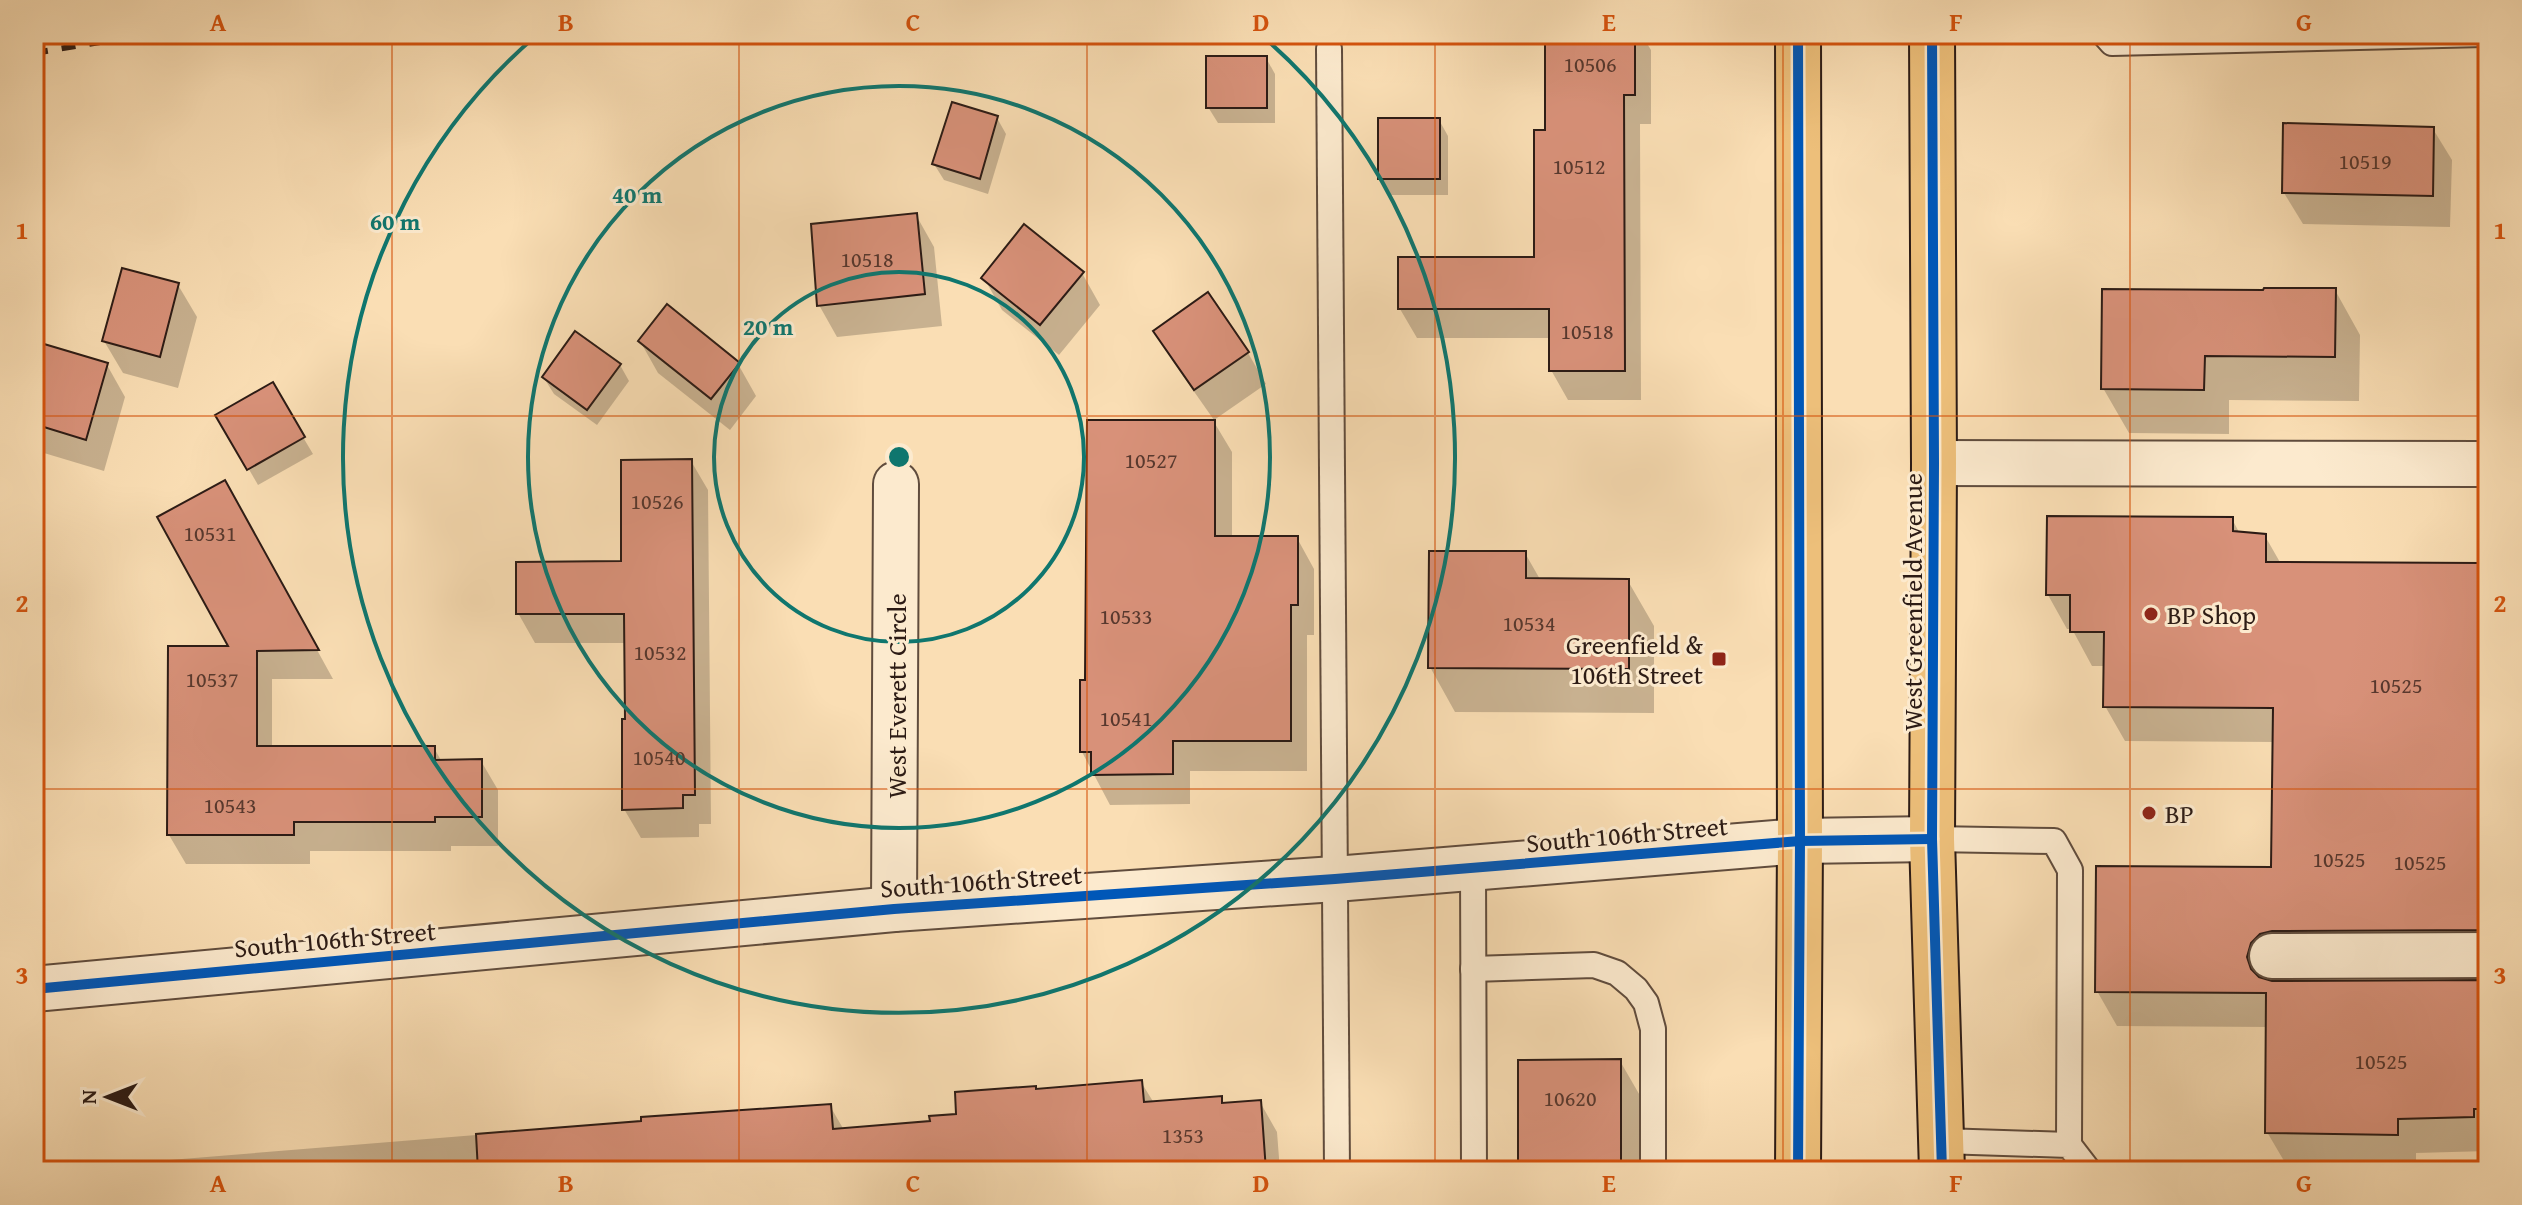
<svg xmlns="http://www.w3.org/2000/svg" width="2522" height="1205" viewBox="0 0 2522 1205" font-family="'Gentium Book Plus',serif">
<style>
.shadow{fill:#0003}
.building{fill:#d89179;stroke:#2c1b15;stroke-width:2}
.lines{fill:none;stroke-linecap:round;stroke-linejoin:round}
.lane-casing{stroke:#604c3d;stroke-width:28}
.street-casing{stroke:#604c3d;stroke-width:48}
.primary-casing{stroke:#2c1b15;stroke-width:48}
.lane{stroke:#fceace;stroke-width:24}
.street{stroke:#fceace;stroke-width:44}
.primary{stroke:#edbf7a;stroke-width:44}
.rail{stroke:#2c1b15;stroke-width:6;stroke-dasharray:14 14;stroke-linecap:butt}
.cycleway-casing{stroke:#fceace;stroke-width:15}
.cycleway{stroke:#0057b8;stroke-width:10}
.grid{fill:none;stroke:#d5530d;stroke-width:2;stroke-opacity:0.55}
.ring{fill:none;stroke:#0f766e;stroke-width:4}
.poi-dot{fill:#8f2418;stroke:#fceace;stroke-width:3}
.labels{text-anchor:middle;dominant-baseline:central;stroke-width:6;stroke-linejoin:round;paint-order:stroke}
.number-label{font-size:22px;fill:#57382e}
.street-label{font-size:26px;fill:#2c1b15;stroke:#fceace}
.poi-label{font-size:26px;fill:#2c1b15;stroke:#fceace;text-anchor:start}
.centre{fill:#0f766e;stroke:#fceace;stroke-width:4}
.ring-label{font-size:24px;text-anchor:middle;font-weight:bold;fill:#0f766e;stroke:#fceace;stroke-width:6;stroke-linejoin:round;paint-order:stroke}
.neatline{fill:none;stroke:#d5530d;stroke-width:3}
.grid-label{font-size:26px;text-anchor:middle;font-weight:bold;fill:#d5530d}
</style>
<rect width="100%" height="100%" fill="#fadeb4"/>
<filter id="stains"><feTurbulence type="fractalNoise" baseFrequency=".0025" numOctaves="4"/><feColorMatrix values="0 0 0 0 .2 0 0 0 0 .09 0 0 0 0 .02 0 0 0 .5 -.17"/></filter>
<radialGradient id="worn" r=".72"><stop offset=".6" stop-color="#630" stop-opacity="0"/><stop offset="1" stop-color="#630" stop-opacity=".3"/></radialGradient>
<g class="shadow">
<path d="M 1547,34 L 1641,34 L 1651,50 L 1651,124 L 1640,124 L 1641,400 L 1568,400 L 1551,370 L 1551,338 L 1417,338 L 1400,309 L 1536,259 L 1547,132 Z"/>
<path d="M 1266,58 L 1275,74 L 1275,123 L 1218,123 L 1208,107 Z"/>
<path d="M 997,118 L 1006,134 L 988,194 L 944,180 L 934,164 Z"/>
<path d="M 1439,120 L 1448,136 L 1448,195 L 1390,195 L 1380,179 Z"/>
<path d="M 2433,129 L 2452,160 L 2450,227 L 2303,224 L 2284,193 Z"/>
<path d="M 916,215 L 934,247 L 942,326 L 837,337 L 819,305 Z"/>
<path d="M 1082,273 L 1100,305 L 1059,355 L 1002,310 L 984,278 Z"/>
<path d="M 178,285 L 197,317 L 178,388 L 123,373 L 104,341 Z"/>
<path d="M 2335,290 L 2360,335 L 2359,401 L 2229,400 L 2229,434 L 2129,433 L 2103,388 Z"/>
<path d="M 1155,331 L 1248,353 L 1266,384 L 1214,420 L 1174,363 Z"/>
<path d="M 640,341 L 738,364 L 756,396 L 730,430 L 658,373 Z"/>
<path d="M 34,343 L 107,365 L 125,397 L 104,471 L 34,450 Z"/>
<path d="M 620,365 L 629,381 L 597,425 L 554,394 L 544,378 Z"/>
<path d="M 272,385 L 313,454 L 258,485 L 218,416 Z"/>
<path d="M 1214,422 L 1232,452 L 1232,538 L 1297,538 L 1314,569 L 1314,635 L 1307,635 L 1307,771 L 1190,771 L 1190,804 L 1110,805 L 1082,752 L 1087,682 Z"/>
<path d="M 691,461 L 708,490 L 711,824 L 699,824 L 699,837 L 641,838 L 624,809 L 626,643 L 535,643 L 518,613 L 623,563 Z"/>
<path d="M 241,512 L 333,679 L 272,679 L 272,748 L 434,748 L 442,762 L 481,761 L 498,790 L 498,846 L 451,846 L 451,851 L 310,851 L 310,864 L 186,864 L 169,835 L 232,648 Z"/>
<path d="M 2232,519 L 2240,534 L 2265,536 L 2281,564 L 2480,565 L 2488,579 L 2488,964 L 2280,968 L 2270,978 L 2269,982 L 2488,982 L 2488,1151 L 2416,1153 L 2416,1169 L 2287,1166 L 2267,1132 L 2268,1027 L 2117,1026 L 2097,991 L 2273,869 L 2274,742 L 2125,741 L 2105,706 L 2106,666 L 2092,666 L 2072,629 L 2067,629 L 2048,595 Z"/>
<path d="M 1525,553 L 1541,581 L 1628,581 L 1654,626 L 1654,713 L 1455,712 L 1430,667 Z"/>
<path d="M 1620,1061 L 1646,1106 L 1654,1171 L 1520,1171 Z"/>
<path d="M 1141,1082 L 1154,1103 L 1221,1098 L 1224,1105 L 1260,1102 L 1277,1132 L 1280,1171 L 121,1171 L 120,1164 L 830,1106 L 844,1130 L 932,1123 L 1037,1091 Z"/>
</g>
<g class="building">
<path d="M 1545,34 L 1635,34 L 1635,95 L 1624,95 L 1625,371 L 1549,371 L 1549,309 L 1398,309 L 1398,257 L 1534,257 L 1534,130 L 1545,130 Z"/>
<rect x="1206" y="56" width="61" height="52"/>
<path d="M 952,102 L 998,116 L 980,179 L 932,164 Z"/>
<rect x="1378" y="118" width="62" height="61"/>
<path d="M 2283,123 L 2434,127 L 2433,196 L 2282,193 Z"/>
<path d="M 917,213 L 925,294 L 817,306 L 811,224 Z"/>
<path d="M 1024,224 L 1084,272 L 1040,325 L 981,278 Z"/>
<path d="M 122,268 L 179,283 L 160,357 L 102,341 Z"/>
<path d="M 2264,288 L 2336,288 L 2335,357 L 2205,356 L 2204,390 L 2101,389 L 2102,289 L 2263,290 Z"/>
<path d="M 1208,292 L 1249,352 L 1194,390 L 1153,331 Z"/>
<path d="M 667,304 L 740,363 L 711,399 L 638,341 Z"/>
<path d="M 575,331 L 621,364 L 587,410 L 542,377 Z"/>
<path d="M 34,341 L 108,363 L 86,440 L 34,424 Z"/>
<path d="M 273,382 L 305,437 L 247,470 L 215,415 Z"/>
<path d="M 1087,420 L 1215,420 L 1215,536 L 1298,536 L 1298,605 L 1291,605 L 1291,741 L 1173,741 L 1173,774 L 1091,775 L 1091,752 L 1080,752 L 1080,680 L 1085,680 Z"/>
<path d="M 692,459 L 695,795 L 683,795 L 683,808 L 622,810 L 622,719 L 625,719 L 624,614 L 516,614 L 516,562 L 621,561 L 621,460 Z"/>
<path d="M 225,480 L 319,650 L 257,651 L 257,746 L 435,746 L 435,760 L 482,759 L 482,817 L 435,817 L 435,822 L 294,822 L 294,835 L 167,835 L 168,646 L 228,646 L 157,517 Z"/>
<path d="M 2047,516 L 2233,517 L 2233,531 L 2266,534 L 2266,562 L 2481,563 L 2481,862 L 2488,862 L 2488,930 L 2272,931 L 2260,934 L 2251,943 L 2247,957 L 2251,969 L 2259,977 L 2272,981 L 2488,980 L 2488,1109 L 2474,1109 L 2474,1117 L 2398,1119 L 2398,1135 L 2265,1133 L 2266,993 L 2095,992 L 2096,866 L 2271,867 L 2273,708 L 2103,707 L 2104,632 L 2070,632 L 2070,595 L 2046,595 Z"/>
<path d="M 1429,551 L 1526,551 L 1526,578 L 1629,579 L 1629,669 L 1428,668 Z"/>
<path d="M 1621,1059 L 1621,1171 L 1518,1171 L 1518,1060 Z"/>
<path d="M 1142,1080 L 1144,1102 L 1222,1096 L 1222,1103 L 1261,1100 L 1266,1171 L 1106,1171 L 1105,1163 L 991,1171 L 478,1171 L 476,1134 L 641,1121 L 641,1117 L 831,1104 L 833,1129 L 930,1121 L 929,1116 L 956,1114 L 955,1092 L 1036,1086 L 1036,1089 Z"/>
</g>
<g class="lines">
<g class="lane-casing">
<g id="lane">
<path d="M 2104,34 L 2112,43 L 2484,34"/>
<path d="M 1329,49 L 1337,1171"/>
<path d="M 1932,839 L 2054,841 L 2070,870 L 2069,1145"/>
<path d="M 1473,869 L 1474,1171"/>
<path d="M 1473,969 L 1594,965 L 1617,973 L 1636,989 L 1646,1003 L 1653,1029 L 1653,1171"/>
<path d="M 1942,1141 L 2069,1145 L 2089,1171"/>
</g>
</g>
<g class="street-casing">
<g id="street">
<path d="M 1934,463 L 2488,464"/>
<path d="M 894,909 L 896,484"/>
<path d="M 2272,956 L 2488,955"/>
<path d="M 34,989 L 894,909 L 1335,879 L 1800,841 L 1932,839"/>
</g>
</g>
<g class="primary-casing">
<g id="primary">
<path d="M 1932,34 L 1934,463 L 1932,839 L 1942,1171"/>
<path d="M 1798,1171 L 1800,841 L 1798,34"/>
</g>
</g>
<use href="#lane" class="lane"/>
<use href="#street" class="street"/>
<use href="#primary" class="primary"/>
<path class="rail" d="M 34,53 L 148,34"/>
<g class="cycleway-casing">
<g id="cycleway">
<path d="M 1932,34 L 1934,463 L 1932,839 L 1942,1171"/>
<path d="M 34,989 L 894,909 L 1335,879 L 1800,841 L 1932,839"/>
<path d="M 1798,1171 L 1800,841 L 1798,34"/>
</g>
</g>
<use href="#cycleway" class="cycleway"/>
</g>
<path class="grid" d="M 392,34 L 392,1171M 739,34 L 739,1171M 1087,34 L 1087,1171M 1435,34 L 1435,1171M 1783,34 L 1783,1171M 2130,34 L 2130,1171M 34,416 L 2488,416M 34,789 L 2488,789"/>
<g class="ring">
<circle cx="899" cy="457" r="185"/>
<circle cx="899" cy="457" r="371"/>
<path d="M1260 34A556 556 0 1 1 538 34"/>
</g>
<g class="poi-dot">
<circle cx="2151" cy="614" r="8"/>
<rect x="1711" y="651" width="16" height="16" rx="4"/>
<circle cx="2149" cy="813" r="8"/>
</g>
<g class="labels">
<g class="number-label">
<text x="1590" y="64">10506</text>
<text x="2365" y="161">10519</text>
<text x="1579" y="166">10512</text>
<text x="867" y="259">10518</text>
<text x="1587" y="331">10518</text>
<text x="1151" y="460">10527</text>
<text x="657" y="501">10526</text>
<text x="210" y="533">10531</text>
<text x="1126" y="616">10533</text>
<text x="1529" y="623">10534</text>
<text x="660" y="652">10532</text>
<text x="212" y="679">10537</text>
<text x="2396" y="685">10525</text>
<text x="1126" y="718">10541</text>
<text x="659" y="757">10540</text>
<text x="230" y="805">10543</text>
<text x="2339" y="859">10525</text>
<text x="2420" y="862">10525</text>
<text x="2381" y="1061">10525</text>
<text x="1570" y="1098">10620</text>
<text x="1183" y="1135">1353</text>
</g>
<g class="street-label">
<text transform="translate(1912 602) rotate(-90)">West Greenfield Avenue</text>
<text transform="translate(896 696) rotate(-90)">West Everett Circle</text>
<text transform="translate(1627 834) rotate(-5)">South 106th Street</text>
<text transform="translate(981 881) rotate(-4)">South 106th Street</text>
<text transform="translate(335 939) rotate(-5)">South 106th Street</text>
</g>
<g class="poi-label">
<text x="2167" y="614">BP Shop</text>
<text x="1703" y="644" text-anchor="end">Greenfield &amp;<tspan x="1703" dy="30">106th Street</tspan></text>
<text x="2165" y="813">BP</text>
</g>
</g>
<circle cx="899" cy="457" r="12" class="centre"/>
<g class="ring-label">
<text x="637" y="203">40 m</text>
<text x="395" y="230">60 m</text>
<text x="768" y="335">20 m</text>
</g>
<rect width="2522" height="1205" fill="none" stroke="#fadeb4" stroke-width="88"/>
<g transform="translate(108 1097) rotate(270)" stroke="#fceace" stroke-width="6" paint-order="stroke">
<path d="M0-6L14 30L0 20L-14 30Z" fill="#2c1b15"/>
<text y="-12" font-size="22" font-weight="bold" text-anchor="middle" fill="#2c1b15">N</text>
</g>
<rect x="44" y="44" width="2434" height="1117" class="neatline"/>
<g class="grid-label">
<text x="218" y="31">A</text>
<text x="566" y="31">B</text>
<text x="913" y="31">C</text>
<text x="1261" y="31">D</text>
<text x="1609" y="31">E</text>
<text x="1956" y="31">F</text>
<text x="2304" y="31">G</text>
<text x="22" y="239">1</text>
<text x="2500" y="239">1</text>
<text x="22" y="612">2</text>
<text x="2500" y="612">2</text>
<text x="22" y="984">3</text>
<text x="2500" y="984">3</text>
<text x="218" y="1192">A</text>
<text x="566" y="1192">B</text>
<text x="913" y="1192">C</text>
<text x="1261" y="1192">D</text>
<text x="1609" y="1192">E</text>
<text x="1956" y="1192">F</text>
<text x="2304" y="1192">G</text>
</g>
<rect width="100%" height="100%" filter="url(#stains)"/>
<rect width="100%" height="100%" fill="url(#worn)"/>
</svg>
